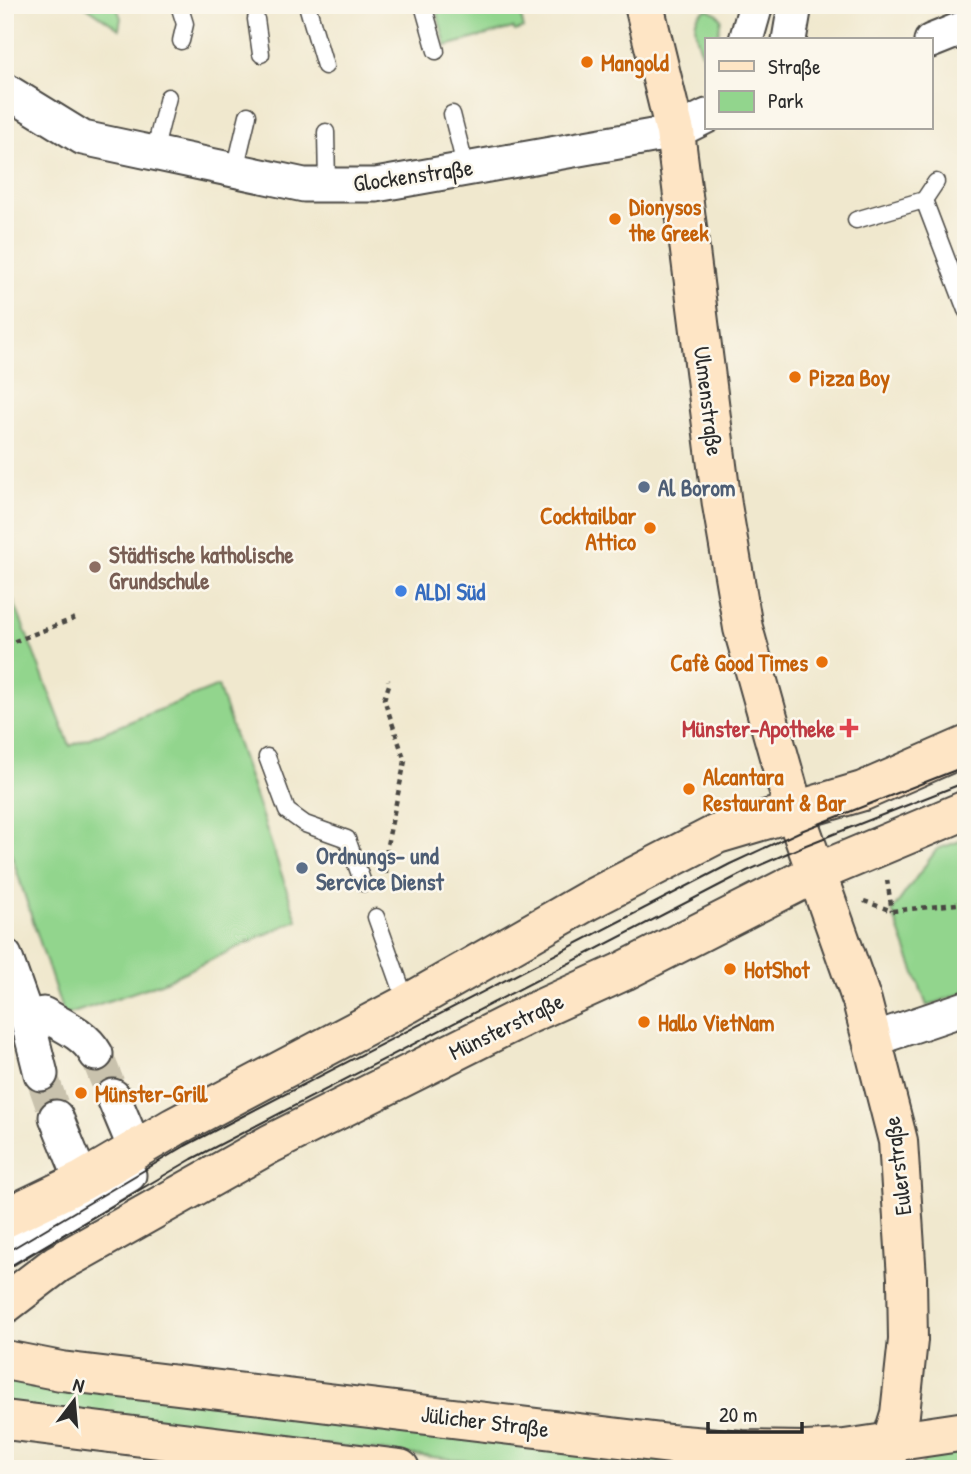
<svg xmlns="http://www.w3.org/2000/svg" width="971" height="1474" viewBox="0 0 971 1474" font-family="'Patrick Hand',sans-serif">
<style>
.green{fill:#92d58d;stroke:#5e805c;stroke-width:2}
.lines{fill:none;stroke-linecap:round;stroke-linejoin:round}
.minor-tunnel{stroke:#c9c2ad;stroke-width:33;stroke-dasharray:33 17;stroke-linecap:butt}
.service-casing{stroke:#494743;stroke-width:19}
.minor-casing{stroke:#494743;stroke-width:37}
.secondary-casing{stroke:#494743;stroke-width:42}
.path{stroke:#494743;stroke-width:4.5;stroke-dasharray:5 5;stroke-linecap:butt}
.service{stroke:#fff;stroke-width:16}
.minor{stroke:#fff;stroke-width:33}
.secondary{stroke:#fee5c5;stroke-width:38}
.tram{stroke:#2b2b2b;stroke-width:2}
.food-dot{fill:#e8710a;stroke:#fbf7ec;stroke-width:2.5}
.service-dot{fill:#5c6f8a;stroke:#fbf7ec;stroke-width:2.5}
.education-dot{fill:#8d6e63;stroke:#fbf7ec;stroke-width:2.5}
.shop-dot{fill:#3f7fe0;stroke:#fbf7ec;stroke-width:2.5}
.health-dot{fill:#e0444e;stroke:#fbf7ec;stroke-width:2.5}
.labels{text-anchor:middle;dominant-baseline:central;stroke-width:5;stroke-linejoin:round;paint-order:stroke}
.food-label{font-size:23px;font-weight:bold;fill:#c56008;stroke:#fbf7ec;text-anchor:start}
.street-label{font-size:23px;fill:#2b2b2b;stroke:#fbf7ec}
.service-label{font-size:23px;font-weight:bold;fill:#4e5e75;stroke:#fbf7ec;text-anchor:start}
.education-label{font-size:23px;font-weight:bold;fill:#785e54;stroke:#fbf7ec;text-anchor:start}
.shop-label{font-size:23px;font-weight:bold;fill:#366cbe;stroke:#fbf7ec;text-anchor:start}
.health-label{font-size:23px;font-weight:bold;fill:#be3a42;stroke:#fbf7ec;text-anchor:end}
</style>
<rect width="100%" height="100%" fill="#fbf7ec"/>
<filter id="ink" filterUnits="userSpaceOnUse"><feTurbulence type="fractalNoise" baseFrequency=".0143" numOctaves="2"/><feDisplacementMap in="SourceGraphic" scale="14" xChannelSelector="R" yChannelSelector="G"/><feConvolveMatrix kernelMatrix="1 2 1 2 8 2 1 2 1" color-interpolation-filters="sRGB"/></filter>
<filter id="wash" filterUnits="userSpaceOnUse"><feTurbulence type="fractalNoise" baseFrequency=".00686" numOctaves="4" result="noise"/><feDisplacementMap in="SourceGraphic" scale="28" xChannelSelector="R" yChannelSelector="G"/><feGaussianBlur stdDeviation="1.57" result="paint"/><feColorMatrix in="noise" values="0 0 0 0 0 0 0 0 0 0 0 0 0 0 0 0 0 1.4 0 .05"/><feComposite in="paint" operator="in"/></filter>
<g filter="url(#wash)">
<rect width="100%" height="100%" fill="#f0e8ce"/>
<g class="green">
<path d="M 84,5 L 116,5 L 121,18 L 119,29 Z"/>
<path d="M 435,5 L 518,5 L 524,28 L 515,31 L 513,28 L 446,46 Z"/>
<path d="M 707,9 L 718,14 L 721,19 L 717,40 L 707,40 L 706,66 C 701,47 684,18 707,9 Z"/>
<path d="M 5,579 L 70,746 L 218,686 L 297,920 L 161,983 L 64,1016 L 5,835 Z"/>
<path d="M 966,839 L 966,992 L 927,1006 L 892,911 L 937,849 Z"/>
<path d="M 5,1373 L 803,1469 L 539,1469 L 113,1421 L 5,1405 Z"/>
<path d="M 966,1448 L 966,1469 L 921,1469 L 925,1454 Z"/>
</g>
</g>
<g filter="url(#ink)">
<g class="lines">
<g class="minor-tunnel">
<path d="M 96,1054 L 113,1096"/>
<path d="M 41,1074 L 56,1117"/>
</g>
<g class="service-casing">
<g id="service">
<path d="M 179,5 L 185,24 L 181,41"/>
<path d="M 307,5 L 325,66"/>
<path d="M 423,5 L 436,51"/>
<path d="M 256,19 L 261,54"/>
<path d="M 452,114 L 466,169"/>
<path d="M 326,132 L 327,185"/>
<path d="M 154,153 L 168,97"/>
<path d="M 235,170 L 248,115"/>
<path d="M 924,200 L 966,310"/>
<path d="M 856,220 L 924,200 L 936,182"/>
<path d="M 267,757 L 287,811 L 305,824 L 347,839 L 363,883"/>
<path d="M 376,917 L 407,1004"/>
</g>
</g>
<g class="minor-casing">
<g id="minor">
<path d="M 746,40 L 756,5"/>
<path d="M 789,40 L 795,5"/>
<path d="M 931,41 L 966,27"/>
<path d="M 5,90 L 83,138 L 304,185 L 376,185 L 675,132 L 707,116"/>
<path d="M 5,956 L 27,1018 L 41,1074"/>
<path d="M 27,1018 L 43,1014 C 62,1025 85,1034 96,1054"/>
<path d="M 874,1039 L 966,1008"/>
<path d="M 113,1096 L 136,1151"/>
<path d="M 56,1117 L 82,1181"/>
<path d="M 5,1250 L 129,1175"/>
</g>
</g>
<g class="secondary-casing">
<g id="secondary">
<path d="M 644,5 L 675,132 L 722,505 L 743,628 L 794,810 L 862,1001 L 898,1141 L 907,1278 L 908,1340 L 900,1414 L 883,1469"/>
<path d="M 5,1218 L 82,1181 L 174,1127 L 407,1004 L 589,900 L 717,834 L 863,791 L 966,746"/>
<path d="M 5,1304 L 57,1264 L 270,1144 L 527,1015 L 624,971 L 816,873 L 966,810"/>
<path d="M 5,1360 L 61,1371 L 670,1444 L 742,1450 L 806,1451 L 845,1449 L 966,1431"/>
<path d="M 5,1420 L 400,1469"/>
</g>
</g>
<g class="path">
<path d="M 5,645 L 76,618"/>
<path d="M 386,874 L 387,845 L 405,761 L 384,699 L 389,685 L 388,680"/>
<path d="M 887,880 L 892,911"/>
<path d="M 864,901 L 892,911 L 966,903"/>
</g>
<use href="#service" class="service"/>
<use href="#minor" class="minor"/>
<use href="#secondary" class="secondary"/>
<g class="tram">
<path d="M 5,1253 L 185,1146 L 730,864 L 801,831 L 966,766"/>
<path d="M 5,1269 L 192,1159 L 747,871 L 806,845 L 966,782"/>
</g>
</g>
</g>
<g class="food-dot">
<circle cx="587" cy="62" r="7"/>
<circle cx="615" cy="219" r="7"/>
<circle cx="795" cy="377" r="7"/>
<circle cx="650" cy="528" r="7"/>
<circle cx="822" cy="662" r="7"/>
<circle cx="689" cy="789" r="7"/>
<circle cx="730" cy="969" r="7"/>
<circle cx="644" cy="1022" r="7"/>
<circle cx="81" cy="1093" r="7"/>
</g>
<g class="service-dot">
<circle cx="644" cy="487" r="7"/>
<circle cx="302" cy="868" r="7"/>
</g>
<circle class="education-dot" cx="95" cy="567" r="7"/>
<circle class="shop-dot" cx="401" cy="591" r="7"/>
<path class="health-dot" d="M845.5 717.5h7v7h7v7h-7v7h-7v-7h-7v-7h7z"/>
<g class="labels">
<g class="food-label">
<text x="601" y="62">Mangold</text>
<text x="629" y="206">Dionysos<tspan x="629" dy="26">the Greek</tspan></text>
<text x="809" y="377">Pizza Boy</text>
<text x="636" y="515" text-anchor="end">Cocktailbar<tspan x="636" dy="26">Attico</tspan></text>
<text x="808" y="662" text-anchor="end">Cafè Good Times</text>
<text x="703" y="776">Alcantara<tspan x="703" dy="26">Restaurant &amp; Bar</tspan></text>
<text x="744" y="969">HotShot</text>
<text x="658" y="1022">Hallo VietNam</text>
<text x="95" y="1093">Münster-Grill</text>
</g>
<g class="street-label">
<text transform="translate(413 175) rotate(-8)">Glockenstraße</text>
<text transform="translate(709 401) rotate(83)">Ulmenstraße</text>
<text transform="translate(506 1026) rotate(-26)">Münsterstraße</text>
<text transform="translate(897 1166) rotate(-97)">Eulerstraße</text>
<text transform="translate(485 1421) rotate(7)">Jülicher Straße</text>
</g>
<g class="service-label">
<text x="658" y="487">Al Borom</text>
<text x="316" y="855">Ordnungs- und<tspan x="316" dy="26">Sercvice Dienst</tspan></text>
</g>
<g class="education-label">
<text x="109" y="554">Städtische katholische<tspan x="109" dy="26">Grundschule</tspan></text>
</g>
<g class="shop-label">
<text x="415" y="591">ALDI Süd</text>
</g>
<g class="health-label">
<text x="835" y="728">Münster-Apotheke</text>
</g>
</g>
<rect width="971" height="1474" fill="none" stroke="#fbf7ec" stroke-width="28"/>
<rect x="705" y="38" width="228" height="91" fill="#fbf7ec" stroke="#a8a59f" stroke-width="2"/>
<rect x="719" y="61" width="35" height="10" fill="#fee5c5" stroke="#a8a59f" stroke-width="2"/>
<text x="768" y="74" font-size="21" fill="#2b2b2b">Straße</text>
<rect x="719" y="91" width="35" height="21" fill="#92d58d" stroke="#a8a59f" stroke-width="2"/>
<text x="768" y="108" font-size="21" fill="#2b2b2b">Park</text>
<g transform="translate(74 1401) rotate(16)" stroke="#fbf7ec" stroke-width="5" paint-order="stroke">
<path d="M0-5L12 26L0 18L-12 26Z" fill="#2b2b2b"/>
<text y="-10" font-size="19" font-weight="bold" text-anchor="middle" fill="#2b2b2b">N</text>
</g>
<path d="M708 1422v10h94v-10" fill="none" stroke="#2b2b2b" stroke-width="3.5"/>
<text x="719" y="1422" font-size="21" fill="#2b2b2b" stroke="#fbf7ec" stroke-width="5" paint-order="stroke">20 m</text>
</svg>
